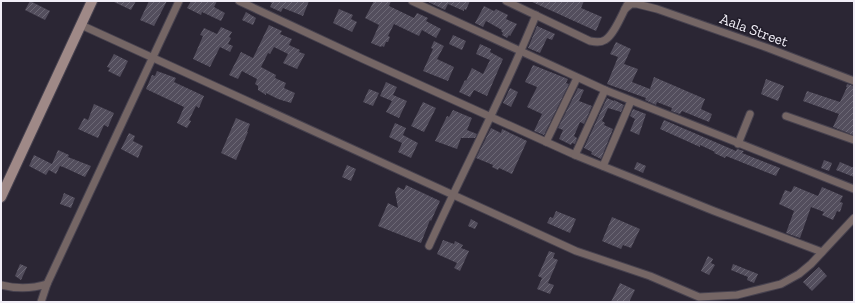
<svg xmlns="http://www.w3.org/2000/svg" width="855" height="303" viewBox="0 0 855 303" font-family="'Zilla Slab',serif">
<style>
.building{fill:url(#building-hatch)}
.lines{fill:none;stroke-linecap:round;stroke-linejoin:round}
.minor-casing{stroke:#47424f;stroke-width:9}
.secondary-casing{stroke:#47424f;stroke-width:12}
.minor{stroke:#756665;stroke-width:7}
.secondary{stroke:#9f8987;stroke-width:10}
.labels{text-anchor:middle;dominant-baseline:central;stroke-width:3;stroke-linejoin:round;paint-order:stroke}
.street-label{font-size:15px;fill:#f1eef7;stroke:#211d2a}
</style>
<defs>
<pattern id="building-hatch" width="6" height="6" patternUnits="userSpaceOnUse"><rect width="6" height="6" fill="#534e5d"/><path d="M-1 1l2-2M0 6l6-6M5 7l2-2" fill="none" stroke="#6c6875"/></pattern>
</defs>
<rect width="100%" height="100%" fill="#2b2634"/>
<g class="building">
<path d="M 30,1 L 50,11 L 45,20 L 25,10 Z"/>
<path d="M 112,1 L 136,1 L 131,10 Z"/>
<path d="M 149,1 L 167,1 L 154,26 L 140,20 Z"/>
<path d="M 191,1 L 217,1 L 214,7 L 225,13 L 221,21 L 202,12 L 201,15 L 187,8 Z"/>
<path d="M 268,1 L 309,1 L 303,16 L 283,8 L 281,12 L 270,7 L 272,3 Z"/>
<path d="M 374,1 L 391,1 L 389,6 L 414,18 L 417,13 L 428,18 L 426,21 L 441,29 L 436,38 L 422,30 L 419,36 L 394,24 L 388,36 L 390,37 L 388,42 L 386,42 L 384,47 L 382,46 L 381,47 L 371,43 L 379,25 L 365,18 Z"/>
<path d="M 426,1 L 470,1 L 466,10 L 464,9 L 464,11 L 448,4 L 445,10 Z"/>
<path d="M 530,1 L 584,1 L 581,8 L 602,17 L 596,31 Z"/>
<path d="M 484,6 L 494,11 L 496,9 L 508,15 L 506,19 L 517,24 L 510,36 L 509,35 L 507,38 L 502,35 L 503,33 L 501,31 L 502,30 L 486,21 L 483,27 L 475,23 Z"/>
<path d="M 339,9 L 353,15 L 351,19 L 357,22 L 352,32 L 333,23 Z"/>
<path d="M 246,12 L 256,18 L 253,25 L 242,20 Z"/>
<path d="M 269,25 L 282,31 L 280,34 L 292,39 L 289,45 L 300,50 L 299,52 L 305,54 L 297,69 L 283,63 L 288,54 L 274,47 L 270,54 L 268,53 L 261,67 L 276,75 L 275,78 L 286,83 L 284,88 L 295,93 L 291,103 L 278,99 L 266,93 L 266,95 L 258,90 L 258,86 L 255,84 L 257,79 L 242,71 L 238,79 L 229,75 L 241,52 L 253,58 Z"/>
<path d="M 537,26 L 555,34 L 552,40 L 547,38 L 540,53 L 528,48 Z"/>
<path d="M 221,27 L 232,32 L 229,37 L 231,38 L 228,44 L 233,46 L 230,52 L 220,47 L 210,67 L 193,59 L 203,36 L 200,35 L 204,28 L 217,34 Z"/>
<path d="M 453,35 L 466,41 L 462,50 L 449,44 Z"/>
<path d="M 434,41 L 444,46 L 437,59 L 454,67 L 448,81 L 423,71 L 433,49 L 431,48 Z"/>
<path d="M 616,42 L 631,49 L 624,64 L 638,69 L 632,82 L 650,89 L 654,77 L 705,99 L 701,109 L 712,114 L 709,122 L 682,111 L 680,114 L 671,111 L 672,108 L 657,102 L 656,105 L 645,100 L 646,98 L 607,84 L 618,57 L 610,54 Z"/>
<path d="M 480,44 L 491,49 L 490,52 L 503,59 L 487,96 L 474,90 L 470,97 L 459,92 L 465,80 L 466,81 L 472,68 L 483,74 L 490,60 L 476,54 Z"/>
<path d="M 114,54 L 128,61 L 120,77 L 108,71 L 110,68 L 107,67 Z"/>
<path d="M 533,65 L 568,79 L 566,83 L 569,84 L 544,135 L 534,131 L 542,114 L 527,107 L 537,87 L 525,82 Z"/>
<path d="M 157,71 L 176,78 L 174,82 L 204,96 L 199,108 L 196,106 L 189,120 L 191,121 L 187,128 L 177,123 L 184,107 L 146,89 L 152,75 L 155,76 Z"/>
<path d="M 766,79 L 784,86 L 778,101 L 761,94 Z"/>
<path d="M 386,82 L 397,87 L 393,95 L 407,101 L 399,118 L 386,112 L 392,101 L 380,96 Z"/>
<path d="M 847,84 L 854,86 L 853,135 L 833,127 L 839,114 L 803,101 L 807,91 L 840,102 L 847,87 L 846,87 Z"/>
<path d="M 510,88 L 518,92 L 511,107 L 503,103 Z"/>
<path d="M 578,88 L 584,90 L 579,101 L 592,106 L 584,124 L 580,122 L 574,136 L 577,138 L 575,144 L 572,143 L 571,145 L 559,139 L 563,130 L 558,128 Z"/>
<path d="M 369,89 L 379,93 L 373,106 L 363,102 Z"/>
<path d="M 607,98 L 614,101 L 614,100 L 624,105 L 621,112 L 608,108 L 602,121 L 605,123 L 604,125 L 613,129 L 601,159 L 591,154 L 592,152 L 584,148 Z"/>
<path d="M 423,102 L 436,108 L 424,132 L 411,126 Z"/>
<path d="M 94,104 L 114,113 L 108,127 L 104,125 L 98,138 L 78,129 L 84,118 L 88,120 Z"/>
<path d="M 633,109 L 646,114 L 639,135 L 630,131 L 635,119 L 630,116 Z"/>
<path d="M 453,110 L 472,118 L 467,130 L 477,134 L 475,138 L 461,138 L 457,149 L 435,141 L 447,116 L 449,117 Z"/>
<path d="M 236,118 L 250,124 L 247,132 L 248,132 L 236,160 L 221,153 Z"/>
<path d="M 664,120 L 736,151 L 737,149 L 744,151 L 742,153 L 780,168 L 776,176 L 726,156 L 725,158 L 714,153 L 715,152 L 700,145 L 700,147 L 660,129 Z"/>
<path d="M 395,123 L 406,128 L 403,135 L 418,143 L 411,158 L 398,152 L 402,143 L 389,137 Z"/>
<path d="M 491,128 L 501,133 L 502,129 L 527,141 L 512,174 L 499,168 L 498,170 L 492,167 L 493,165 L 476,158 Z"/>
<path d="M 129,133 L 135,136 L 133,141 L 143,146 L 138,158 L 121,149 Z"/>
<path d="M 58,150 L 69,155 L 68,157 L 91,166 L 85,177 L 63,167 L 60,166 L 56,174 L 49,170 L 46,175 L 29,166 L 34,155 L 52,164 Z"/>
<path d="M 824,160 L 832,163 L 829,171 L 821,168 Z"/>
<path d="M 637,162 L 646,166 L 643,173 L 634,169 Z"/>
<path d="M 840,162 L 854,168 L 854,177 L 836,170 Z"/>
<path d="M 347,165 L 356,169 L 351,181 L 342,177 Z"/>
<path d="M 406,185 L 440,201 L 431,221 L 430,220 L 421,243 L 378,226 L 388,203 L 398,208 L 395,192 L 398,187 L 404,190 Z"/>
<path d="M 794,186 L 818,196 L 822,187 L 843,196 L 840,202 L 843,203 L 840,212 L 837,211 L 833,220 L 822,215 L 824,212 L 811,207 L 800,238 L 786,233 L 794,211 L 779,204 L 785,190 L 791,192 Z"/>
<path d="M 64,193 L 75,198 L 71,208 L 60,204 Z"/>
<path d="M 556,211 L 576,219 L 570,233 L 547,223 L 550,217 L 553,218 Z"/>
<path d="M 612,217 L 640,229 L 631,248 L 623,245 L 621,249 L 602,241 Z"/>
<path d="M 471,219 L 478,223 L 475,229 L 468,226 Z"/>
<path d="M 443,240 L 454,244 L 455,241 L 463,245 L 461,248 L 469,251 L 460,271 L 454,268 L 457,263 L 437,254 Z"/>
<path d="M 549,251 L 555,253 L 553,258 L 558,260 L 548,283 L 554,285 L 550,294 L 537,289 L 542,278 L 538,276 Z"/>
<path d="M 708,256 L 713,259 L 711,263 L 715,265 L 709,275 L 701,271 Z"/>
<path d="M 20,264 L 27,267 L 21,280 L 15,276 Z"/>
<path d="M 733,264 L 758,274 L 754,283 L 747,280 L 748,277 L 731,270 Z"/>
<path d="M 819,267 L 827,276 L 812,291 L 803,282 Z"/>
<path d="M 620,283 L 635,290 L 629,302 L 611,302 Z"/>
</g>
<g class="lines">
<g class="minor-casing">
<g id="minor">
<path d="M 239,1 L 363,59 L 575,155 L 714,211 L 822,252"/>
<path d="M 412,1 L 605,90 L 854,189"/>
<path d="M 506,1 L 590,41 C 595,42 600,43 605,40 C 614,35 622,14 627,5"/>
<path d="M 625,9 L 631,4 L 637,4 L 657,9 L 768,48 L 854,81"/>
<path d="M 81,25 L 576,251 L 650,276 L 699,297 L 737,295 L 781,284 L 799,274 L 811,264 L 854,218"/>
<path d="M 786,116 L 854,140"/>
<path d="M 546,142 L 577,78"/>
<path d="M 738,144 L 750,114"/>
<path d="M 575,155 L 605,90"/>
<path d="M 603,166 L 631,101"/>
<path d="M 429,246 C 464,169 504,94 536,15"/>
<path d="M 1,285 C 17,289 31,289 47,284"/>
<path d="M 41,302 L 47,284 L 179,1"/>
</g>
</g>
<g class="secondary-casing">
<path id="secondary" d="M 1,197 L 92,1"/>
</g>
<use href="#minor" class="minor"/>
<use href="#secondary" class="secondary"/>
</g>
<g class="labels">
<g class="street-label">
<text transform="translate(754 30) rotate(20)">Aala Street</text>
</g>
</g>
<rect width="855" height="303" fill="none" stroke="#f1eef7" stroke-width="4"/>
</svg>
